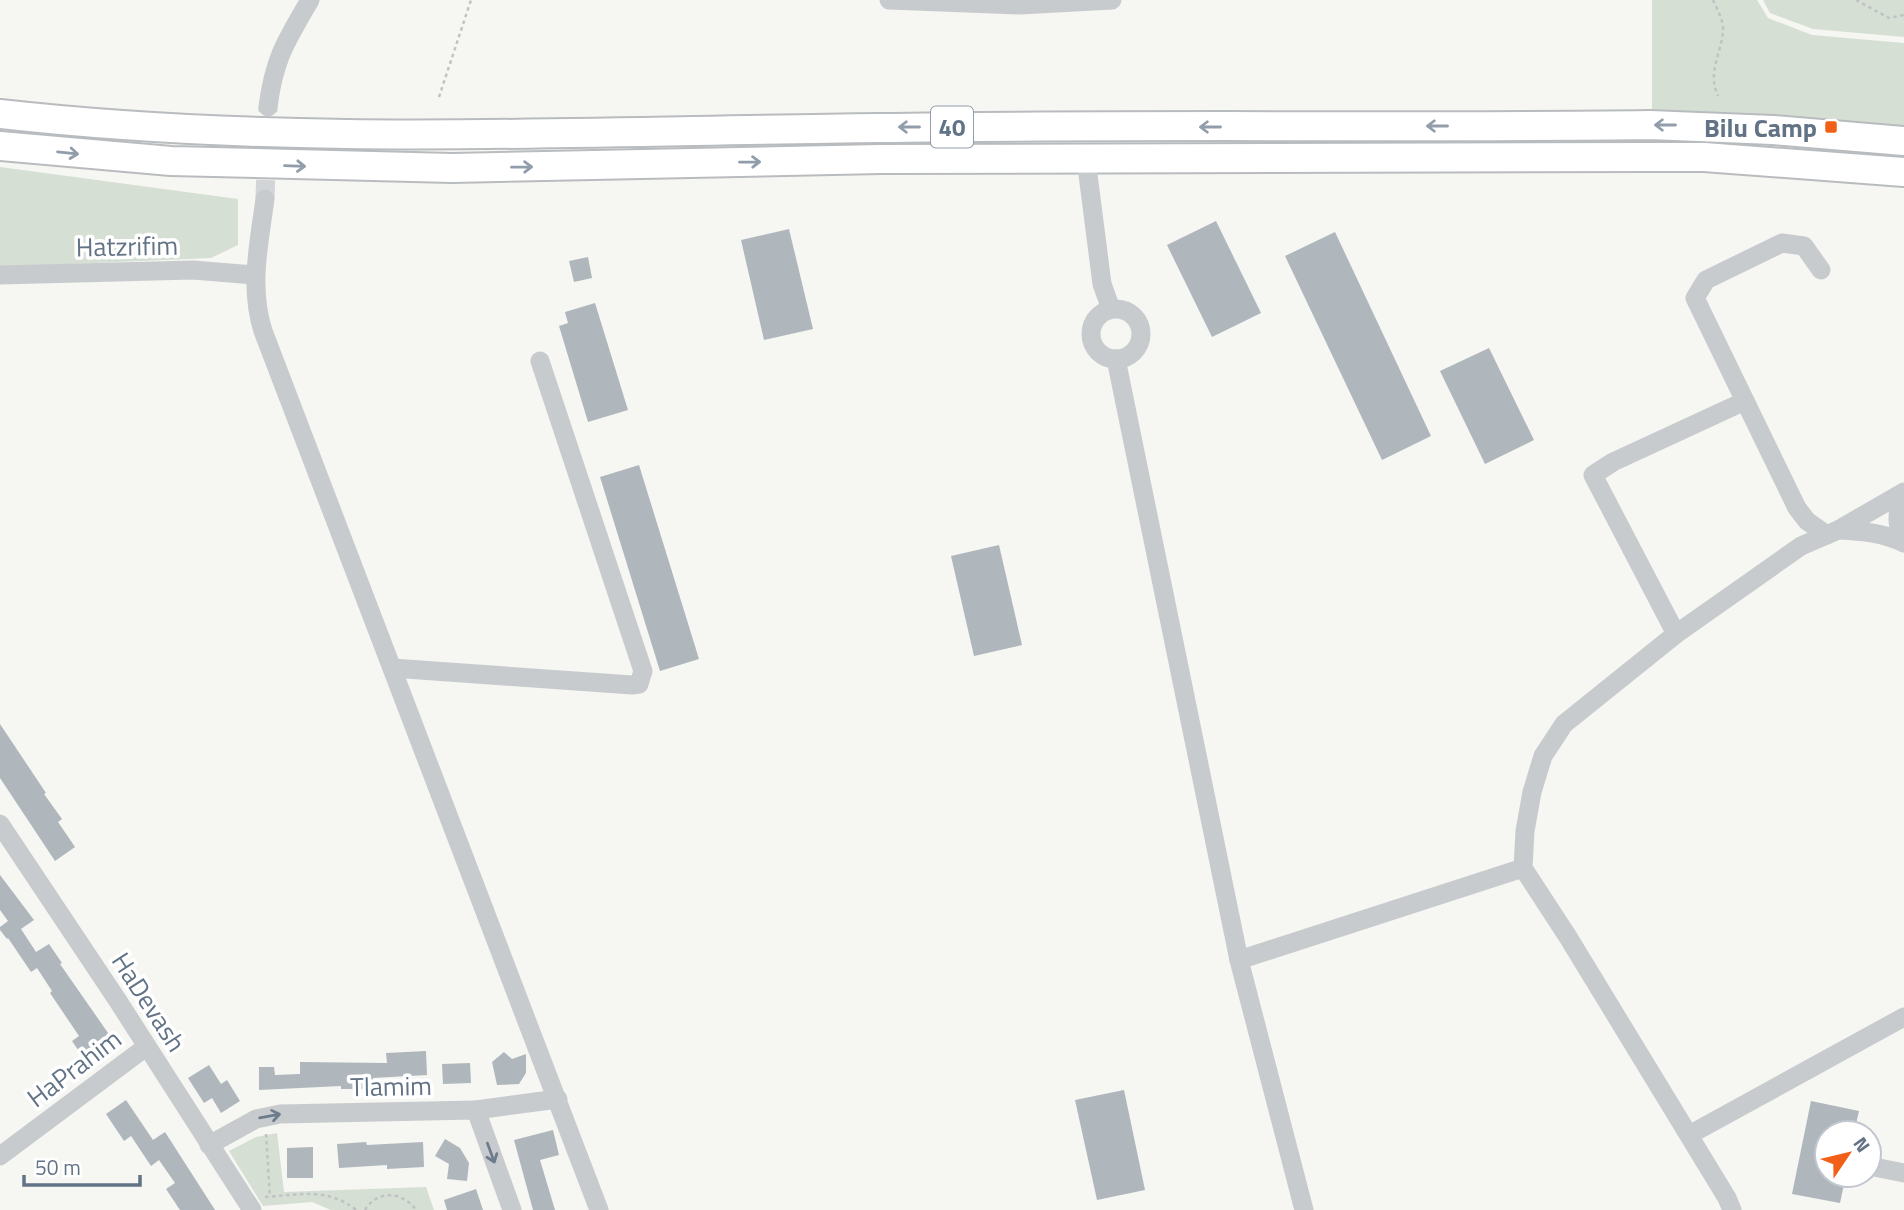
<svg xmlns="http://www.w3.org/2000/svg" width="1904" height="1210" viewBox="0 0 1904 1210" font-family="'Titillium Web',sans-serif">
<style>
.green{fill:#d6dfd3}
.building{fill:#afb7bd}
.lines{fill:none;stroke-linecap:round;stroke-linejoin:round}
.minor-tunnel{stroke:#d1d5d7;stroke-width:19;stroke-dasharray:19 10;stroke-linecap:butt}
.highway-casing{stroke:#b9bcbf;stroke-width:32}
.path{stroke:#c0c2c4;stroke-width:2.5;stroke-dasharray:3.5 3.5;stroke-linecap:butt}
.minor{stroke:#c8cbce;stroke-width:19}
.highway{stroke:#fff;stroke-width:28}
.oneway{stroke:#919daa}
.oneway2{stroke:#6c7c8d}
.poi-dot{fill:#f25f16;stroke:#fff;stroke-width:2.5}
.labels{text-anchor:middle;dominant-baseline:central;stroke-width:7;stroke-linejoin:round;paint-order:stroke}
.shield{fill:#fff;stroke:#919daa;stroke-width:2}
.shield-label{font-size:24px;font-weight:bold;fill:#627386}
.poi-label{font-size:26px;font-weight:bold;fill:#627386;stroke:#fff;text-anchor:end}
.street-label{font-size:26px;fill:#627386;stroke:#fff}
</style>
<rect width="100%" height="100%" fill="#f6f6f2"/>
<g class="green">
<path d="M 1652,0 L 1757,0 L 1768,18 L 1812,35 L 1904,43 L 1904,133 L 1652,115 Z"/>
<path d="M 1763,0 L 1904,0 L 1904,37 L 1813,29 L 1770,13 Z"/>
<path d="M 0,167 L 238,199 L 238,245 L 211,258 L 0,267 Z"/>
<path d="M 277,1133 L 284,1192 L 426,1187 L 434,1210 L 331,1210 L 312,1202 L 263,1206 L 229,1151 L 256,1137 Z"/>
</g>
<g class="building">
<path d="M 1216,221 L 1261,313 L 1212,337 L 1167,245 Z"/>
<path d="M 789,229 L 813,329 L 764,340 L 741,240 Z"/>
<path d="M 1335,232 L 1431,436 L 1382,460 L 1285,256 Z"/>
<path d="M 588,257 L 592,278 L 574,282 L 569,261 Z"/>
<path d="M 595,303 L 628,410 L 588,422 L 559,326 L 568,323 L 565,312 Z"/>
<path d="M 1489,348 L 1534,440 L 1485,464 L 1440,371 Z"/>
<path d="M 639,465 L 699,659 L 660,671 L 600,477 Z"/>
<path d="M 999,545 L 1022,645 L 974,656 L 951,556 Z"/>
<path d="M 0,724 L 46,793 L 44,794 L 62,819 L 58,822 L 75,847 L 55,861 L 0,778 Z"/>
<path d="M 0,875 L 34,920 L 21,929 L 36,952 L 49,944 L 62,963 L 60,964 L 115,1043 L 87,1063 L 72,1041 L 79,1036 L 50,993 L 52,991 L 37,968 L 31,972 L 8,938 L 7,939 L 0,930 L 0,927 L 8,921 L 0,910 Z"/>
<path d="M 426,1051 L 427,1075 L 373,1078 L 373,1089 L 341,1089 L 341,1086 L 259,1090 L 259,1067 L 274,1067 L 275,1075 L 300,1074 L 300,1062 L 387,1063 L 386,1053 Z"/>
<path d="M 504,1052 L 512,1059 L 526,1054 L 526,1073 L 519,1084 L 497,1085 L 492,1062 Z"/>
<path d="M 470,1063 L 471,1083 L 443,1084 L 442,1064 Z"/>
<path d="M 209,1065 L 221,1084 L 227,1080 L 240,1101 L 221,1113 L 212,1098 L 204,1103 L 188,1078 Z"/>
<path d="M 1124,1090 L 1145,1190 L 1097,1200 L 1075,1100 Z"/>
<path d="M 126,1100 L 153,1140 L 165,1132 L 215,1210 L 180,1210 L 166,1189 L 175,1183 L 159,1160 L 151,1166 L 131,1136 L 124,1141 L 106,1114 Z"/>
<path d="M 1811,1101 L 1859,1111 L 1854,1133 L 1827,1133 L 1827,1175 L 1846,1175 L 1840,1203 L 1792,1194 Z"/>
<path d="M 553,1130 L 559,1155 L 540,1160 L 555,1210 L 533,1210 L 514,1140 Z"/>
<path d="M 445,1139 L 460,1148 L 469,1163 L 467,1181 L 447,1179 L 449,1164 L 435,1156 Z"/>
<path d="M 366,1142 L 367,1145 L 423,1142 L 424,1167 L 387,1169 L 387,1165 L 339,1168 L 337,1144 Z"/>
<path d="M 313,1147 L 313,1178 L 287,1178 L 287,1148 Z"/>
<path d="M 476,1189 L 483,1210 L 447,1210 L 444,1200 Z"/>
</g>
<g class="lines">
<path class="minor-tunnel" d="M 265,199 L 268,107"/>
<g class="highway-casing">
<g id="highway">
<path d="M 0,114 C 292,147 585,131 879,128 C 1136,124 1393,128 1650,125 L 1773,130 L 1904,141"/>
<path d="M 0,146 L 171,161 L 452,168 L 881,159 L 1650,157 L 1704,157 L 1904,172"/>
</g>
</g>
<g class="path">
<path d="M 1713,0 C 1717,9 1724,21 1723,31 C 1721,55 1707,72 1718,96"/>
<path d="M 1856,0 L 1889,18 L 1904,15"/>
<path d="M 439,97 L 471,0"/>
<path d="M 266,1134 L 270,1197"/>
<path d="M 265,1197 C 298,1195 328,1187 356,1210"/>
<path d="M 365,1210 C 377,1189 404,1192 416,1210"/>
</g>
<g class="minor">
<path d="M 889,0 L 1020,5 L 1112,0"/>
<path d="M 268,107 C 274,59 286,41 310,0"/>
<path d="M 1086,159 L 1102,284 L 1111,309"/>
<path d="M 265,199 C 259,244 249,287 263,331 L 599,1210"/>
<path d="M 1821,270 L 1804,246 L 1782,243 L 1706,280 L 1695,298 L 1797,508 L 1807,521 L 1827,535"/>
<path d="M 0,275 L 193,270 L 254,275"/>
<circle cx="1116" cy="334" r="25"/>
<path d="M 1116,359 L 1239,960 L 1304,1210"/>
<path d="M 1904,497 C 1895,513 1897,527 1904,543"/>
<path d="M 1839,530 C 1863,531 1883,533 1904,543"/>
<path d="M 1676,634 L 1593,475 L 1613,462 L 1745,401"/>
<path d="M 392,668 L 632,685 L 639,684 L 643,671 L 540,361"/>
<path d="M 0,824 L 118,1001 L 252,1210"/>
<path d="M 1239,960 L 1523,868"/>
<path d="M 476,1110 L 558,1099"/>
<path d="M 1689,1135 L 1904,1017"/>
<path d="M 209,1145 L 256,1119 L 280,1114 L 476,1110 L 512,1210"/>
<path d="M 0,1156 L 146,1047"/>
<path d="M 1869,1166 L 1904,1173"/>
<path d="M 1732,1210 L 1727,1198 L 1568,937 L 1523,868 L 1525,831 L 1532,792 L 1543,756 L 1564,724 L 1676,634 L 1801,546 L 1838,530 L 1904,492"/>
</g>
<use href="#highway" class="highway"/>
</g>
<defs><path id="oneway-shaft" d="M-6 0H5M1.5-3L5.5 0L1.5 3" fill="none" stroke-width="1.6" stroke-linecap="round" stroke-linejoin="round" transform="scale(1.75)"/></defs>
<g class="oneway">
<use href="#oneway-shaft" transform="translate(1665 125) rotate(-180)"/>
<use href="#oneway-shaft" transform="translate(1437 126) rotate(180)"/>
<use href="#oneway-shaft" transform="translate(909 127) rotate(180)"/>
<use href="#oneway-shaft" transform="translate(1210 127) rotate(180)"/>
<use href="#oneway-shaft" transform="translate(68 153) rotate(6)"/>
<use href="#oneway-shaft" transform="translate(750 162) rotate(-1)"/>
<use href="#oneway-shaft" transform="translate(295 166) rotate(2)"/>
<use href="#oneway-shaft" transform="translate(522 167) rotate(-1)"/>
</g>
<g class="oneway2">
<use href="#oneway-shaft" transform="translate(270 1116) rotate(-10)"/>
<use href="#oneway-shaft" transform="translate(491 1153) rotate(70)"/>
</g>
<rect class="poi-dot" x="1824" y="120" width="14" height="14" rx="3.5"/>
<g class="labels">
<rect class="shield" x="931" y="106.5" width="42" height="41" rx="5"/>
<g class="shield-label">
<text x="952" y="127">40</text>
</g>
<g class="poi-label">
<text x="1817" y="127">Bilu Camp</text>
</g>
<g class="street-label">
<text transform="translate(127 246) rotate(-1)">Hatzrifim</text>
<text transform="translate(149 1002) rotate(57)">HaDevash</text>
<text transform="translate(74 1068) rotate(-37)">HaPrahim</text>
<text transform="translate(391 1086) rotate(-1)">Tlamim</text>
</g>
</g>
<g transform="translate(1848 1154) rotate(55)"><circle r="33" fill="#ffffff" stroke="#c0c7cf" stroke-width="2"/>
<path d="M0-5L12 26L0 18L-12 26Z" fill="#f25f16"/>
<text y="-10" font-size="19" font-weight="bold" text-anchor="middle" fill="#627386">N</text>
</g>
<path d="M24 1175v10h116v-10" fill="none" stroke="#627386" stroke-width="3.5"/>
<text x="35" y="1175" font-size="21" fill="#627386" stroke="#ffffff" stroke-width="5" paint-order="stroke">50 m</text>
</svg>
